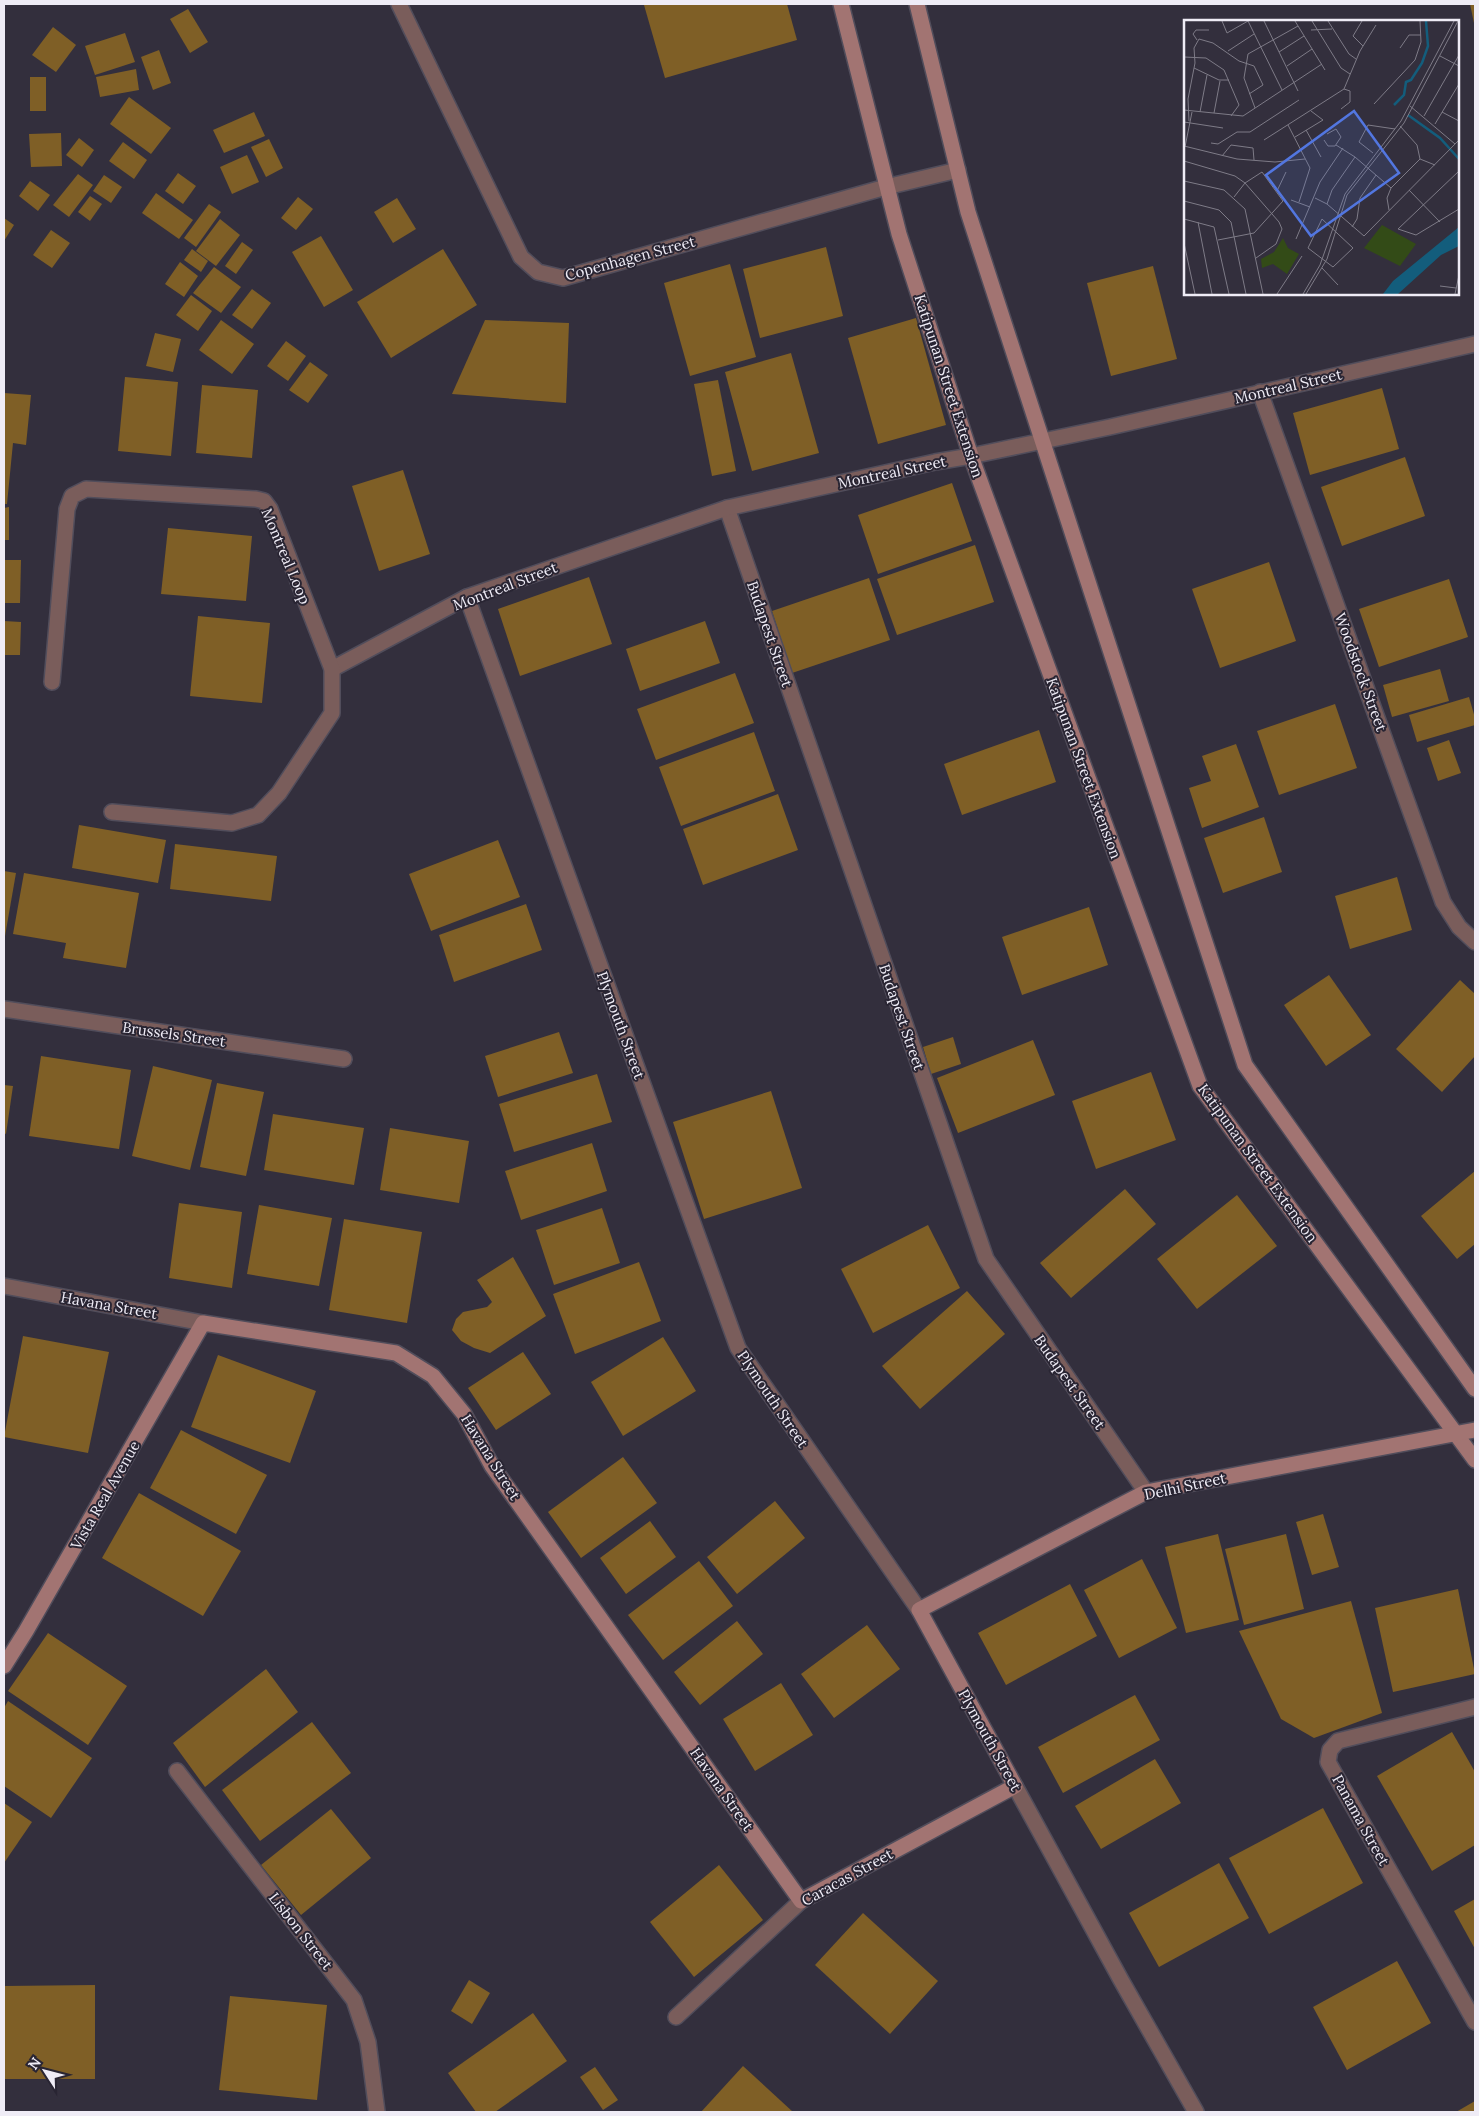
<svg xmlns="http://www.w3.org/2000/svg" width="1479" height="2116" viewBox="0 0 1479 2116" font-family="Lora,serif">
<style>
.building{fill:#7f5f26}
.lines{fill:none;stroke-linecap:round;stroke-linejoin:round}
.street-casing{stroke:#514d5b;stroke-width:18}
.secondary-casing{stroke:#514d5b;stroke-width:18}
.street{stroke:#7a5d5b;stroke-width:15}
.secondary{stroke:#a27472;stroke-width:15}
.labels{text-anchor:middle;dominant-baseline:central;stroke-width:4;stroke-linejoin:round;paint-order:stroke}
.street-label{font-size:15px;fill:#efecf6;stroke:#292533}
.inset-river{fill:none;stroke:#135d7c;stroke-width:2.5}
.inset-road{fill:none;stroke:#7e7b87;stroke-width:1}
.view{fill:#5276e0;fill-opacity:0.15;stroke:#5276e0;stroke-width:2.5}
.inset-edge{fill:none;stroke:#efecf6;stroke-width:2.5}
</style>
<rect width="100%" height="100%" fill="#332f3d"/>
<g class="building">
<path d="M 650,4 L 787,4 L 797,40 L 665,78 L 644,5 Z"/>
<path d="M 1470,4 L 1475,4 L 1475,23 L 1474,23 Z"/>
<path d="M 188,9 L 208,42 L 190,53 L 170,19 Z"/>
<path d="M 53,27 L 76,45 L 56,72 L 32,55 Z"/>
<path d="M 125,33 L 135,62 L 95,75 L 85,46 Z"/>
<path d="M 159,50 L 171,83 L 153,90 L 141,57 Z"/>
<path d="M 136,69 L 139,90 L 100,97 L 96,77 Z"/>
<rect x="30" y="77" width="16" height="34"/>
<path d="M 129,97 L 171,128 L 151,154 L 110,124 Z"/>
<path d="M 254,112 L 265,136 L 224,153 L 213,130 Z"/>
<path d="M 61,133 L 62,166 L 31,167 L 29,134 Z"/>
<path d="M 79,138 L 94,150 L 82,167 L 66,155 Z"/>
<path d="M 269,139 L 283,168 L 266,177 L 251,147 Z"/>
<path d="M 123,142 L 147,160 L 134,179 L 109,161 Z"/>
<path d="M 247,155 L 259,182 L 232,194 L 220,167 Z"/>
<path d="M 178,173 L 196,186 L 183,204 L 165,191 Z"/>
<path d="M 78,174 L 93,185 L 69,217 L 53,205 Z"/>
<path d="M 104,175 L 122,187 L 111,203 L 93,191 Z"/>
<path d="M 30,181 L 50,195 L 38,211 L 19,196 Z"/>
<path d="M 156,193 L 193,220 L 179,239 L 142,213 Z"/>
<path d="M 90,196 L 102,204 L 90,221 L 78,212 Z"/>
<path d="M 298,197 L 313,209 L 296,230 L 281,218 Z"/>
<path d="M 397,198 L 416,229 L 393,243 L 374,212 Z"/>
<path d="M 209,204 L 221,212 L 196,247 L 184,238 Z"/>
<path d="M 4,218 L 14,225 L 4,241 Z"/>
<path d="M 220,219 L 240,235 L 216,266 L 196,251 Z"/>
<path d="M 51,230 L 70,243 L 52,268 L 33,255 Z"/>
<path d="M 321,236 L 353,290 L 324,307 L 292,252 Z"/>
<path d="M 242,242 L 253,250 L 236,274 L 225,266 Z"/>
<path d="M 826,247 L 843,316 L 760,338 L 743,269 Z"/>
<path d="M 192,249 L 208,261 L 201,272 L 184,260 Z"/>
<path d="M 443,249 L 477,305 L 391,358 L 357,302 Z"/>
<path d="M 180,262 L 198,276 L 184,297 L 165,284 Z"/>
<path d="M 730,264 L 756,357 L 690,376 L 664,283 Z"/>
<path d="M 1153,266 L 1177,359 L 1111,376 L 1087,283 Z"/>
<path d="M 214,267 L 241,287 L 221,313 L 193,293 Z"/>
<path d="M 252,289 L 271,303 L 252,329 L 232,315 Z"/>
<path d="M 191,295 L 212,311 L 198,331 L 176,315 Z"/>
<path d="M 916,318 L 946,425 L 878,444 L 848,338 Z"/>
<path d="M 221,320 L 254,344 L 232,374 L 199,350 Z"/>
<path d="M 485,320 L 569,323 L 566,403 L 452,394 Z"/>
<path d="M 155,333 L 181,339 L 173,372 L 146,366 Z"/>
<path d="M 286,341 L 306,356 L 288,381 L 267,366 Z"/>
<path d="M 791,353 L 819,453 L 752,471 L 725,372 Z"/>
<path d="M 310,362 L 328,375 L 308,403 L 289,390 Z"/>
<path d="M 125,377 L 178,382 L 171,456 L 118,451 Z"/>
<path d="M 718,380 L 736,471 L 712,476 L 694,384 Z"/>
<path d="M 202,385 L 258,390 L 252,458 L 196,453 Z"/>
<path d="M 1382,388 L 1399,449 L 1310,475 L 1293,413 Z"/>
<path d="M 4,393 L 31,395 L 26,445 L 13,443 L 7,504 L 4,504 Z"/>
<path d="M 1405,457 L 1425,516 L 1342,546 L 1321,487 Z"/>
<path d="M 403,470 L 430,554 L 379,571 L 352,486 Z"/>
<path d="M 952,483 L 972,541 L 878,574 L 858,515 Z"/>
<path d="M 9,507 L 9,540 L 4,540 L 4,508 Z"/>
<path d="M 168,528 L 252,536 L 246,601 L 161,594 Z"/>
<path d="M 975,545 L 994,602 L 897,635 L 877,579 Z"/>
<path d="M 4,560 L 21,560 L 20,603 L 4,603 Z"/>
<path d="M 1269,562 L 1296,641 L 1220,668 L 1192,589 Z"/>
<path d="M 589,577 L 612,644 L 520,676 L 498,609 Z"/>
<path d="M 869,578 L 890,640 L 792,673 L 772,611 Z"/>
<path d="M 1449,579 L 1468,637 L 1379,667 L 1359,609 Z"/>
<path d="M 198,616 L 270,623 L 262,703 L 190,696 Z"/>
<path d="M 4,621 L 21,622 L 20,655 L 4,655 Z"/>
<path d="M 705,621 L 720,663 L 640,691 L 626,649 Z"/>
<path d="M 1440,669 L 1449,701 L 1392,717 L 1383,685 Z"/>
<path d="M 735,673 L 754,723 L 656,760 L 637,709 Z"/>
<path d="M 1469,697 L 1475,718 L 1475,725 L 1417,742 L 1409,715 Z"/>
<path d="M 1335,704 L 1357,768 L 1279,795 L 1257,731 Z"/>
<path d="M 1039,730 L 1056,782 L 962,815 L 944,764 Z"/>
<path d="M 754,732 L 775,791 L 681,826 L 659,767 Z"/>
<path d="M 1449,740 L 1461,773 L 1438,781 L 1427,748 Z"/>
<path d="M 1236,744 L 1259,807 L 1202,828 L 1189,788 L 1211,781 L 1202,756 Z"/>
<path d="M 778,794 L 798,850 L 703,885 L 683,829 Z"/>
<path d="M 1264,817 L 1282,872 L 1223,893 L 1204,838 Z"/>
<path d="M 79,825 L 166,840 L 158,883 L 72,868 Z"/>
<path d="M 498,840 L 520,897 L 431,931 L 409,874 Z"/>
<path d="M 175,844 L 277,856 L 271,901 L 170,889 Z"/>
<path d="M 4,871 L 16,873 L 5,936 L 4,935 Z"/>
<path d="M 24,873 L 139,893 L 126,968 L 63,958 L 66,943 L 13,934 Z"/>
<path d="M 1397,877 L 1412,930 L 1350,949 L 1335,896 Z"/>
<path d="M 526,904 L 542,950 L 454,982 L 439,935 Z"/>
<path d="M 1089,907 L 1108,965 L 1022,995 L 1002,937 Z"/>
<path d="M 1329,975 L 1371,1035 L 1326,1066 L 1284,1005 Z"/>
<path d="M 1460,980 L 1475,994 L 1475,1056 L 1442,1092 L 1396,1049 Z"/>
<path d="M 559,1032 L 573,1073 L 498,1097 L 485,1056 Z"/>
<path d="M 953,1037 L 961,1064 L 931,1074 L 923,1047 Z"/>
<path d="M 1033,1040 L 1055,1095 L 958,1133 L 937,1078 Z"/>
<path d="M 41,1056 L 131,1070 L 119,1149 L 29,1136 Z"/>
<path d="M 153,1066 L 212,1080 L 190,1170 L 132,1156 Z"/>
<path d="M 1151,1072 L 1176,1140 L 1096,1169 L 1072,1101 Z"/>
<path d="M 597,1074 L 612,1122 L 514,1152 L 499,1104 Z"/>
<path d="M 217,1083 L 264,1092 L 246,1176 L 200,1167 Z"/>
<path d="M 4,1085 L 13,1086 L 6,1134 L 4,1133 Z"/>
<path d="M 771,1091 L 802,1188 L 704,1219 L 673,1122 Z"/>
<path d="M 273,1114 L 364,1128 L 354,1185 L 264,1170 Z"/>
<path d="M 390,1128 L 469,1141 L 459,1203 L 380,1190 Z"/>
<path d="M 592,1143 L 607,1191 L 521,1220 L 505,1171 Z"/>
<path d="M 1475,1171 L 1475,1244 L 1457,1259 L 1421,1216 Z"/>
<path d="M 1125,1189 L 1156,1224 L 1071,1298 L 1040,1263 Z"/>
<path d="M 1237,1195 L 1277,1246 L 1197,1309 L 1157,1259 Z"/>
<path d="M 179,1203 L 242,1212 L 232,1288 L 169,1278 Z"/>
<path d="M 259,1205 L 332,1218 L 319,1286 L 247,1274 Z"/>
<path d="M 602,1208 L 620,1263 L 554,1285 L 536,1230 Z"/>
<path d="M 344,1219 L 422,1232 L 407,1323 L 329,1310 Z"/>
<path d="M 928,1225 L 960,1288 L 873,1333 L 841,1269 Z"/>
<path d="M 513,1257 L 546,1316 L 490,1353 L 474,1348 L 461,1341 L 452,1330 L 456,1319 L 463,1312 L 487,1307 L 492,1302 L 477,1280 Z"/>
<path d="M 639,1262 L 661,1321 L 575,1354 L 553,1294 Z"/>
<path d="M 967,1291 L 1005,1334 L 920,1409 L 882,1366 Z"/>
<path d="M 23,1336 L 109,1352 L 88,1453 L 4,1437 Z"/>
<path d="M 663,1337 L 696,1391 L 623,1436 L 591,1382 Z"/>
<path d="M 523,1352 L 551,1394 L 496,1430 L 468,1388 Z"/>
<path d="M 218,1355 L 316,1391 L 290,1463 L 191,1427 Z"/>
<path d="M 181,1430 L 267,1475 L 236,1534 L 150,1488 Z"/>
<path d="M 623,1457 L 657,1503 L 581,1558 L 548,1512 Z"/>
<path d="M 139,1493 L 241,1551 L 203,1616 L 102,1558 Z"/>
<path d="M 775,1501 L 805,1538 L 737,1594 L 707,1557 Z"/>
<path d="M 1323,1514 L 1339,1567 L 1312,1575 L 1296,1522 Z"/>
<path d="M 650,1521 L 676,1557 L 626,1594 L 600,1558 Z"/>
<path d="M 1218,1534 L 1239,1620 L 1186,1633 L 1165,1547 Z"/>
<path d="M 1286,1534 L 1304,1609 L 1244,1625 L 1225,1549 Z"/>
<path d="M 1142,1559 L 1177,1628 L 1119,1658 L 1084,1590 Z"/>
<path d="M 699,1561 L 733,1606 L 663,1660 L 628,1615 Z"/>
<path d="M 1070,1584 L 1097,1636 L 1006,1685 L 978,1633 Z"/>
<path d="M 1458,1589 L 1475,1674 L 1393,1692 L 1375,1608 Z"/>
<path d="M 1351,1601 L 1382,1713 L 1314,1738 L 1281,1719 L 1239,1631 Z"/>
<path d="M 737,1621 L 763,1654 L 700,1705 L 674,1672 Z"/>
<path d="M 867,1625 L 900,1669 L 834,1718 L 801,1674 Z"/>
<path d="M 48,1633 L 127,1686 L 88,1745 L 8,1691 Z"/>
<path d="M 266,1669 L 298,1712 L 205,1787 L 173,1743 Z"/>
<path d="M 781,1683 L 813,1735 L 755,1771 L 723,1719 Z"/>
<path d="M 1135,1695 L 1160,1740 L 1063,1793 L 1038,1747 Z"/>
<path d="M 8,1701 L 92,1758 L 51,1818 L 4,1786 L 4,1708 Z"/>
<path d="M 312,1722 L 351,1773 L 260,1841 L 222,1790 Z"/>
<path d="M 1452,1732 L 1475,1772 L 1475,1845 L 1432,1871 L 1377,1776 Z"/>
<path d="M 1155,1759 L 1181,1803 L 1101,1849 L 1075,1806 Z"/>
<path d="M 4,1803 L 32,1822 L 4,1863 Z"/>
<path d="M 1323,1808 L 1363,1883 L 1269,1934 L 1229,1858 Z"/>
<path d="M 331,1809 L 371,1858 L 301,1915 L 261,1865 Z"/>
<path d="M 1219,1863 L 1249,1918 L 1159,1967 L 1129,1913 Z"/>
<path d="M 719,1865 L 763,1920 L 694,1977 L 650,1922 Z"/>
<path d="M 1475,1899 L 1475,1949 L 1454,1911 Z"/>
<path d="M 863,1913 L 938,1981 L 890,2034 L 815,1965 Z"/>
<path d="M 1397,1961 L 1431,2023 L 1347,2070 L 1313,2007 Z"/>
<path d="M 469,1980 L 490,1993 L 472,2024 L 451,2011 Z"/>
<path d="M 95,1985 L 95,2079 L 4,2079 L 4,1986 Z"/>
<path d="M 230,1996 L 327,2005 L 317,2100 L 219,2090 Z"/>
<path d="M 533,2013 L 567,2061 L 495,2112 L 476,2112 L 448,2073 Z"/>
<path d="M 743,2066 L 793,2112 L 701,2112 Z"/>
<path d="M 595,2067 L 618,2100 L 603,2110 L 580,2077 Z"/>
<path d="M 1475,2101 L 1475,2112 L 1456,2112 Z"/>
</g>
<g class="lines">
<g class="street-casing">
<g id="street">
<path d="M 399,4 L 521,257 L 538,272 L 563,278 L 886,187 L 958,170"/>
<path d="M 1260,392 L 1443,902 L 1459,927 L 1475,942"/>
<path d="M 727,508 L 986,1259 L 1146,1492"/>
<path d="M 467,597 L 738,1348 L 919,1610"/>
<path d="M 332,669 L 467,597 L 727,508 L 935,462 L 971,456 L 1110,427 L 1475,344"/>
<path d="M 52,682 L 67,509 L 72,496 L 86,489 L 256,499 L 264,501 L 270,509 L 332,669 L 332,713 L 279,793 L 258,815 L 232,823 L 112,812"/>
<path d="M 4,1009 L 344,1059"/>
<path d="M 4,1286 L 203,1323"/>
<path d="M 1475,1707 L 1338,1741 L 1330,1750 L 1328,1762 L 1475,2022"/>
<path d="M 177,1771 L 354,2000 L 368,2042 L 377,2112"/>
<path d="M 1015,1786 L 1121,1980 L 1196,2112"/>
<path d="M 676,2017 L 801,1901"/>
</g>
</g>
<g class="secondary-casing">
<g id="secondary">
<path d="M 841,4 L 899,234 L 971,456 L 1200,1086 L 1475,1460"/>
<path d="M 917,4 L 968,212 L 1245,1065 L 1475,1389"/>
<path d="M 4,1666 L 26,1631 L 203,1323 L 396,1353 L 433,1376 L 464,1414 L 492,1466 L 801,1901 L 1015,1786 L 919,1610 L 1146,1492 L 1475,1430"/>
</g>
</g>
<use href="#street" class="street"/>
<use href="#secondary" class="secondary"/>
</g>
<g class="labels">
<g class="street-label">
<text transform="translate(630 258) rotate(-15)">Copenhagen Street</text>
<text transform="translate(949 386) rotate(72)">Katipunan Street Extension</text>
<text transform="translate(1288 386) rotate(-13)">Montreal Street</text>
<text transform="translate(892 472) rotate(-12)">Montreal Street</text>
<text transform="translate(286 556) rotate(67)">Montreal Loop</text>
<text transform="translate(505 586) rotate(-21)">Montreal Street</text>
<text transform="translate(770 634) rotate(71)">Budapest Street</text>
<text transform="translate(1361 672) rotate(70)">Woodstock Street</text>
<text transform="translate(1084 768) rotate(70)">Katipunan Street Extension</text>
<text transform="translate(902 1017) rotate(71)">Budapest Street</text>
<text transform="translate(621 1025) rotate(70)">Plymouth Street</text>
<text transform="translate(174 1034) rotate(8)">Brussels Street</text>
<text transform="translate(1258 1163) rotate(54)">Katipunan Street Extension</text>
<text transform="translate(109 1305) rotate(10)">Havana Street</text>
<text transform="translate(1070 1382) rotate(55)">Budapest Street</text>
<text transform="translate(773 1399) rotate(56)">Plymouth Street</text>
<text transform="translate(491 1457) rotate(58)">Havana Street</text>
<text transform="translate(1185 1486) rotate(-12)">Delhi Street</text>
<text transform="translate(105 1495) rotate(-60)">Vista Real Avenue</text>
<text transform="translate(990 1740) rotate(61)">Plymouth Street</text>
<text transform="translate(722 1789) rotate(55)">Havana Street</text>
<text transform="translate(1361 1820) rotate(61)">Panama Street</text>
<text transform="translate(847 1877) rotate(-29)">Caracas Street</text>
<text transform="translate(301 1931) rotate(52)">Lisbon Street</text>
</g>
</g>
<g transform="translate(1184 20)">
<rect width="275" height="275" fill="#332f3d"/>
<path d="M 198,205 L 232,224 L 216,246 L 180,228 ZM 99,218 L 104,228 L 115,234 L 103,254 L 89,244 L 78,248 L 77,239 L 90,232 Z" fill="#334b17"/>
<path d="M 275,207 L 275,226 L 257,235 L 214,274 L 199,274 L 209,261 Z" fill="#135d7c"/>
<path class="inset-river" d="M 210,85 L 220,75 L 222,62 L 227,60 L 238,43 L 244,26 L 242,1M 224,95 L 256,118 L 275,139"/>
<path class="inset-road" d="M 38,1 L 43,13 L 64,1M 64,1 L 98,70M 80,1 L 114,71M 111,1 L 141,50M 128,1 L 157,48 L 166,54M 144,1 L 165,34 L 172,39M 178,1 L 169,16 L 179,26M 127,10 L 148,9M 13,20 L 9,14 L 12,10 L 25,10M 216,28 L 225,15 L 237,15M 44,31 L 70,14M 95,32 L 120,16M 256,36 L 275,46M 0,37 L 22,38 L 40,50 L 55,85 L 47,96M 103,46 L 128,29M 10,48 L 35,60 L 45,60M 160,69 L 176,31 L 192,5M 190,84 L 231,40 L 237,22 L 236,1M 226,86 L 271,124M 71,88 L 60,58 L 64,34 L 114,6M 157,89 L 166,82 L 166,71 L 160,69M 0,90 L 59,96 L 138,44M 16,92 L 23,55M 258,92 L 275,101M 30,93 L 36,61M 240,96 L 275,35M 5,101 L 4,79 L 11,43 L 10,28 L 15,19 L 29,23 L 55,41 L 70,46 L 79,65 L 65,74M 0,102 L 39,108M 251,104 L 275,64M 104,105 L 126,148 L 115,182M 216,106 L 233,125 L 236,139M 122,110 L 137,137M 111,117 L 139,100 L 127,91M 80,120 L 160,69M 140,120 L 144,126 L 151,126 L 157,117 L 152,109 L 143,114M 27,123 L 34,124 L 53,112 L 66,112 L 115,80M 152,125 L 171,137 L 207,168M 0,126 L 53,139 L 91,142 L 121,139M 1,127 L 8,92M 189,133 L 175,122 L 184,105 L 211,109M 38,136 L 47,125 L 69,128 L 70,140M 0,141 L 51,156 L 61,163 L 95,202 L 98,209 L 92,224 L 72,238M 275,151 L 214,209 L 232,215 L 275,189M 0,161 L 40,170 L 61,189 L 79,274M 225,170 L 256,202M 93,171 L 102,152M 131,178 L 143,184 L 180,216 L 275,120M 107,180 L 126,187M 0,181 L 35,190 L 47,202 L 62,274M 143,184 L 148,170 L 171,137M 205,190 L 203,178 L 207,168 L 236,139 L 251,145M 0,199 L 30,207 L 45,274M 138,199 L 169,228 L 149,247 L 124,228 ZM 14,202 L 28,274M 168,207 L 173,199 L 176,178 L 192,155M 112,219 L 136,162 L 159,128M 34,220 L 70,213 L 99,181 L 78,152 L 61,163 L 50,177M 0,223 L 11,274M 138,248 L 154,265M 256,266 L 272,268M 93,274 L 118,236M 119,274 L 136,245 L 161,174 L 217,101 L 270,1M 122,274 L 143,239 L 163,175 L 220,103 L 274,1M 271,274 L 275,255"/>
<path class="view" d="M 170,91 L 215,153 L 127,216 L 82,155 Z"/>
<rect width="275" height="275" class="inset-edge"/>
</g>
<rect width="1479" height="2116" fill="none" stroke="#efecf6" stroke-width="10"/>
<g transform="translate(45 2071) rotate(306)" stroke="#292533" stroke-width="4" paint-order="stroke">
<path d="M0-4L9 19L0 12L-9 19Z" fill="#efecf6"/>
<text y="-8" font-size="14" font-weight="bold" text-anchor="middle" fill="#efecf6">N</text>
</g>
</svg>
